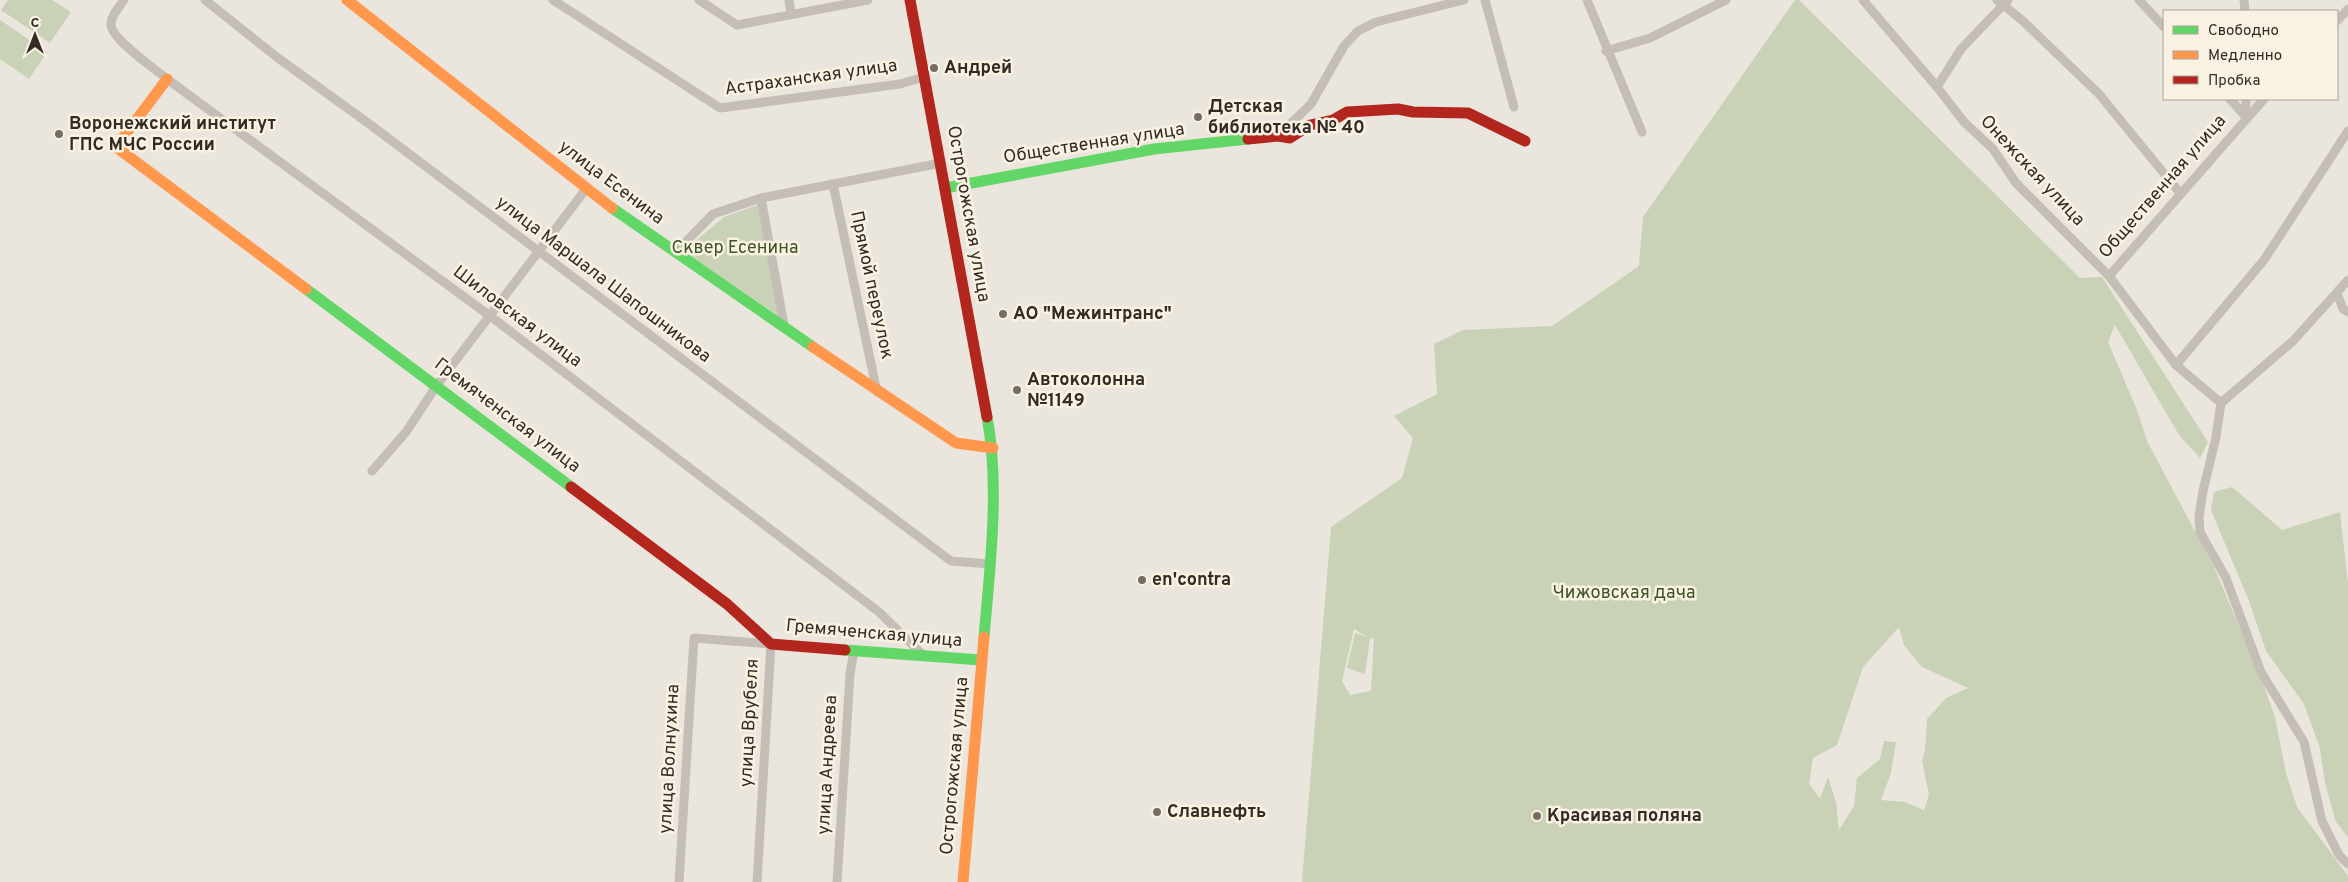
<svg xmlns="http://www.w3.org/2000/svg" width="2348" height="882" viewBox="0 0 2348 882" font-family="Overpass,sans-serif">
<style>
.green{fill:#c9d1b6;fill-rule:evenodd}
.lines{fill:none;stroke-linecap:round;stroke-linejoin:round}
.street{stroke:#c4beb6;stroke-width:9}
.fast{stroke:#63d668;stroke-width:11}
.slow{stroke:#ff974d;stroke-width:11}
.jam{stroke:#b3261e;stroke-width:11}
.poi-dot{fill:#746c65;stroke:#f9f2e3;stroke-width:2}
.labels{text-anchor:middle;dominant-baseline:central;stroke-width:5;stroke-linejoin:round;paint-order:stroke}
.poi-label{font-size:18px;font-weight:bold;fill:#342b25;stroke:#f9f2e3;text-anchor:start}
.street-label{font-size:18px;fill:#342b25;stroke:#f9f2e3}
.park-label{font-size:18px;fill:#3e5328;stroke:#f9f2e3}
</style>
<rect width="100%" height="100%" fill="#ebe6dd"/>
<g class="green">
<path d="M 8,0 L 52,0 L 71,12 L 50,43 L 1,10 Z"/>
<path d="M 1795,0 L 1799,0 L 2080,278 L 2102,277 L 2208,442 L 2200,458 L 2179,435 L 2115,325 L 2108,342 L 2137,410 L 2148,443 L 2214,567 L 2264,686 L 2275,717 L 2286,773 L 2297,807 L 2348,876 L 2348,882 L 1302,882 L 1331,527 L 1402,478 L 1413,438 L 1394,416 L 1437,394 L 1434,344 L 1463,330 L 1552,326 L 1639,266 L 1643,217 ZM 1899,627 L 1904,645 L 1922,667 L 1968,688 L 1946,698 L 1927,719 L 1925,750 L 1922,761 L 1929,795 L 1924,810 L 1905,802 L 1881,800 L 1891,773 L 1896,742 L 1884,741 L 1880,759 L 1857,778 L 1854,806 L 1839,830 L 1836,802 L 1828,777 L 1820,798 L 1809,784 L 1813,758 L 1837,745 L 1863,667 ZM 1354,629 L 1368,637 L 1355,633 L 1347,668 L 1365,674 L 1370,638 L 1374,639 L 1371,691 L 1350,695 L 1342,681 Z"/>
<path d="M 0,20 L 47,52 L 29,79 L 0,59 Z"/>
<path d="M 760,204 L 780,317 L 690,255 L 687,248 L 724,217 Z"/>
<path d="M 2232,487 L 2282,530 L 2340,512 L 2348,584 L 2348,837 L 2336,822 L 2325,783 L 2320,748 L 2304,704 L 2266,651 L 2249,601 L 2211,510 L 2214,492 Z"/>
</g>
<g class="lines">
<g class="street">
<path d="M 124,0 C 119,7 111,16 111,24 C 110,38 155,69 167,79 L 490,316 L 879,612 L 924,656"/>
<path d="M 205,0 L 278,58 L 368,123 L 951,561 L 990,564"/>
<path d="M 553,0 L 720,108 L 900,84 L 924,77"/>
<path d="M 699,0 L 737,25 L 868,0"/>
<path d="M 789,0 L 791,14"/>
<path d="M 1485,0 L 1514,107"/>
<path d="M 1587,0 L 1642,132"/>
<path d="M 1863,0 L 1937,87 L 1964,122 L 1993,149 L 2016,183 L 2109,276 L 2176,365 L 2221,403"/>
<path d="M 1997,0 L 2023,21 L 2099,94 L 2180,193"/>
<path d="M 2139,0 L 2164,27"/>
<path d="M 2244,0 L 2245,11"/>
<path d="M 2337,21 L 2348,9"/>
<path d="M 1606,51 L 1650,38 L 1726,0"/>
<path d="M 1937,87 L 1961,49 L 2008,0"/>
<path d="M 2230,99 L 2246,117"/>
<path d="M 2246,99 L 2246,117"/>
<path d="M 1278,136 L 1311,104 L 1344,46 L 1358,31 L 1376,22 L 1464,0"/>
<path d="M 833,184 L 877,392"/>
<path d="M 761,198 L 784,325"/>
<path d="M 675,253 L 713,214 L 761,198 L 941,163"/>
<path d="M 2109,276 L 2264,99"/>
<path d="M 2337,293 L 2343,309 L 2348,312"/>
<path d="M 2176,365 L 2264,260 L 2348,131"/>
<path d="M 2221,403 L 2216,437 L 2203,491 L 2199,517 L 2200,532 L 2226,578 L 2261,672 L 2304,742 L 2322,821 L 2339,855 L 2348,864"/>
<path d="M 2221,403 L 2293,341 L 2348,280"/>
<path d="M 372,471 L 406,432 L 437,385 L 586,189"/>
<path d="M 679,882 L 694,638 L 771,644 L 757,882"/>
<path d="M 837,882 L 850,674 L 854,650"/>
</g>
<g class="fast">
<path d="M 945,188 L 1154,149 L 1248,139"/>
<path d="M 612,208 L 813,347"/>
<path d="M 306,289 L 571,487"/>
<path d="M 984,637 C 990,568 1000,484 987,417"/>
<path d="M 845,650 L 981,660"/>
</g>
<g class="slow">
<path d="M 347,0 L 612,208"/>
<path d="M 167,79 L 116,147 L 306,289"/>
<path d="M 813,347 L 956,443 L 993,448"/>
<path d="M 963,882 L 984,637"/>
</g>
<g class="jam">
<path d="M 910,0 L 987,417"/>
<path d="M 1248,139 L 1278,136 L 1290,138 L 1310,125 L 1333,120 L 1347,112 L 1398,109 L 1413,112 L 1468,113 L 1525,141"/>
<path d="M 571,487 L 727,604 L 771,644 L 845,650"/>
</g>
</g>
<g class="poi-dot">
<circle cx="934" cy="68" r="5"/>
<circle cx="1198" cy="117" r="5"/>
<circle cx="59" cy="134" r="5"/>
<circle cx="1003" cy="314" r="5"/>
<circle cx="1017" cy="390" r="5"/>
<circle cx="1142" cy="580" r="5"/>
<circle cx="1157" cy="812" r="5"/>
<circle cx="1537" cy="816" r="5"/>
</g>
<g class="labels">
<g class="poi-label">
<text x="944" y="68">Андрей</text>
<text x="1208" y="107">Детская<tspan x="1208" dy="21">библиотека № 40</tspan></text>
<text x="69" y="124">Воронежский институт<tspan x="69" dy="21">ГПС МЧС России</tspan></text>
<text x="1013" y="314">АО "Межинтранс"</text>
<text x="1027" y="380">Автоколонна<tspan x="1027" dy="21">№1149</tspan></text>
<text x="1152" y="580">en'contra</text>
<text x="1167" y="812">Cлавнефть</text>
<text x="1547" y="816">Красивая поляна</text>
</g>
<g class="street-label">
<text transform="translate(811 78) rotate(-8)">Астраханская улица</text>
<text transform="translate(1094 144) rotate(-9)">Общественная улица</text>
<text transform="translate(2032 171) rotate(47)">Онежская улица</text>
<text transform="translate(611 183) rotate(37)">улица Есенина</text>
<text transform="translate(2163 187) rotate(-49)">Общественная улица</text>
<text transform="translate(968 214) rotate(80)">Острогожская улица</text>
<text transform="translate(603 280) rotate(37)">улица Маршала Шапошникова</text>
<text transform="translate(871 285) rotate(78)">Прямой переулок</text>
<text transform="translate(517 317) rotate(37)">Шиловская улица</text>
<text transform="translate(507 416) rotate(37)">Гремяченская улица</text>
<text transform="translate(874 634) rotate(5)">Гремяченская улица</text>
<text transform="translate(750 723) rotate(-87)">улица Врубеля</text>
<text transform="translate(670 759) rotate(-87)">улица Волнухина</text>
<text transform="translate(828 765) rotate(-87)">улица Андреева</text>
<text transform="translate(955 766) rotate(-85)">Острогожская улица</text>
</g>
<g class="park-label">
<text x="735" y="248">Сквер Есенина</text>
<text x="1624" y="593">Чижовская дача</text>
</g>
</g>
<rect x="2163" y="10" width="175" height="90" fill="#f9f2e3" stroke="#aaa297"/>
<rect x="2173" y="26" width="25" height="8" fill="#63d668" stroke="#aaa297"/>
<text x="2208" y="35" font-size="15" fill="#342b25">Свободно</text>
<rect x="2173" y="51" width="25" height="8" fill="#ff974d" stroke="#aaa297"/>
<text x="2208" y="60" font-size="15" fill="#342b25">Медленно</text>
<rect x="2173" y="76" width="25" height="8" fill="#b3261e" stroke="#aaa297"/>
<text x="2208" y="85" font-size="15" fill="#342b25">Пробка</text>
<g transform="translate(35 35)" stroke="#f9f2e3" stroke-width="4" paint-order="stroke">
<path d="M0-4L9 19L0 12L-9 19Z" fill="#342b25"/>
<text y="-8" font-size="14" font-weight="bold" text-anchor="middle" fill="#342b25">С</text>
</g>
</svg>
